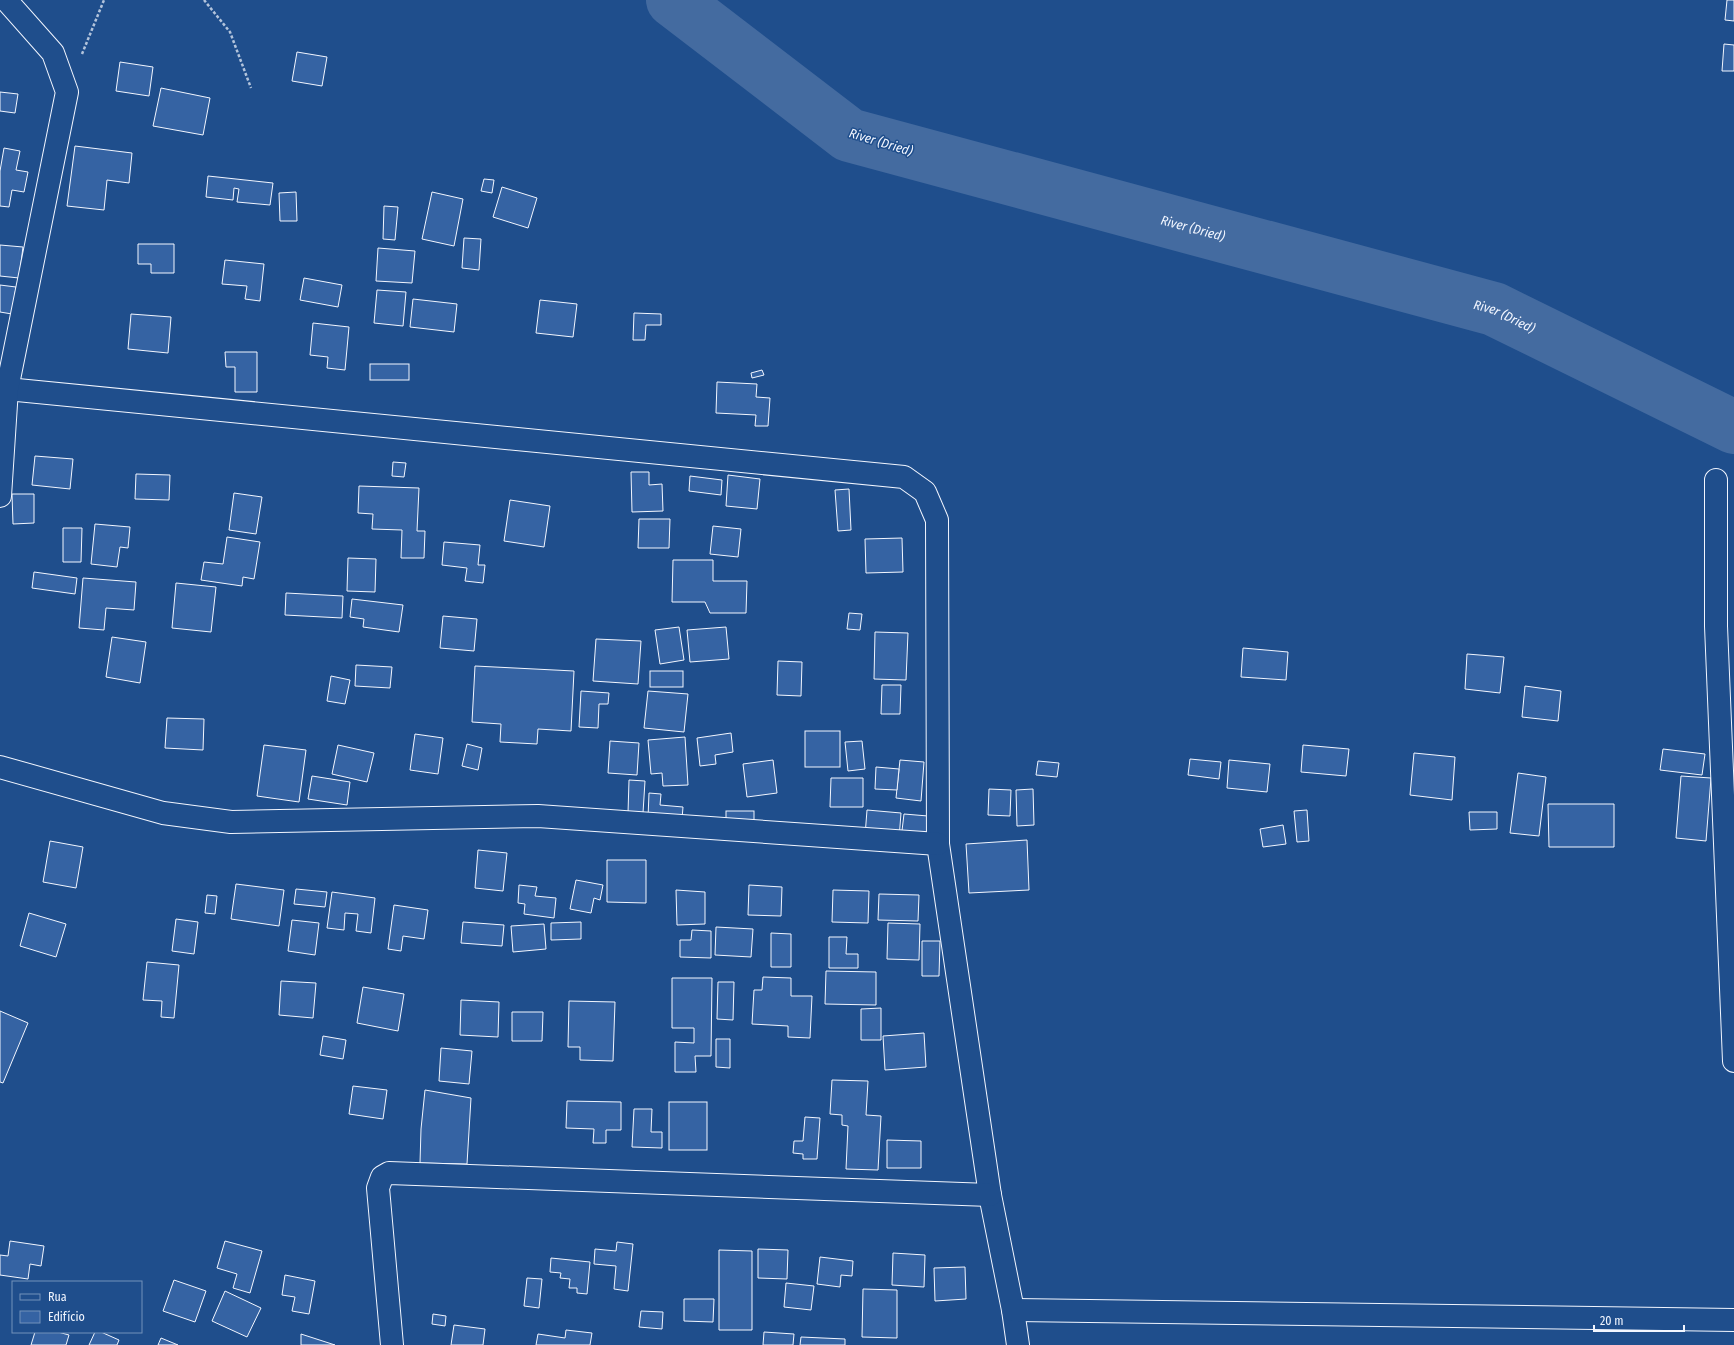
<svg xmlns="http://www.w3.org/2000/svg" width="1734" height="1345" viewBox="0 0 1734 1345" font-family="'Fira Sans Condensed',sans-serif">
<style>
.lines{fill:none;stroke-linecap:round;stroke-linejoin:round}
.river{stroke:#446ba0;stroke-width:54}
.building{fill:#3563a3;stroke:#f2f6ff}
.minor-casing{stroke:#f2f6ff;stroke-width:24}
.path{stroke:#b3c4dc;stroke-width:2.5;stroke-dasharray:3 2;stroke-linecap:butt}
.minor{stroke:#1f4e8c;stroke-width:22}
.labels{text-anchor:middle;dominant-baseline:central;stroke-width:3;stroke-linejoin:round;paint-order:stroke}
.water-label{font-size:13px;font-style:italic;fill:#f2f6ff;stroke:#1f4e8c}
</style>
<rect width="100%" height="100%" fill="#1f4e8c"/>
<g class="lines">
<path class="river" id="s1" d="M 673,0 L 849,135 L 1494,309 L 1734,427"/>
</g>
<g class="building">
<path d="M 1727,0 L 1734,0 L 1734,21 L 1725,20 Z"/>
<path d="M 1724,44 L 1734,45 L 1734,71 L 1722,71 Z"/>
<path d="M 297,52 L 327,57 L 322,86 L 292,81 Z"/>
<path d="M 120,62 L 153,67 L 149,96 L 116,91 Z"/>
<path d="M 161,88 L 210,98 L 203,135 L 153,126 Z"/>
<path d="M 0,92 L 18,94 L 15,113 L 0,111 Z"/>
<path d="M 75,146 L 132,153 L 129,183 L 107,180 L 104,210 L 67,206 Z"/>
<path d="M 4,148 L 20,151 L 16,170 L 28,172 L 24,192 L 12,190 L 9,207 L 0,206 L 0,171 Z"/>
<path d="M 208,176 L 273,183 L 270,205 L 237,202 L 239,189 L 234,188 L 233,200 L 206,197 Z"/>
<path d="M 484,179 L 494,180 L 492,193 L 481,191 Z"/>
<path d="M 502,187 L 537,198 L 528,228 L 493,217 Z"/>
<path d="M 296,192 L 297,221 L 280,221 L 279,193 Z"/>
<path d="M 432,192 L 463,199 L 454,246 L 422,239 Z"/>
<path d="M 384,206 L 398,207 L 395,240 L 383,239 Z"/>
<path d="M 464,238 L 481,239 L 479,270 L 462,268 Z"/>
<path d="M 138,244 L 174,244 L 174,273 L 151,273 L 151,264 L 138,264 Z"/>
<path d="M 0,245 L 23,247 L 19,278 L 0,276 Z"/>
<path d="M 378,248 L 415,251 L 412,283 L 376,281 Z"/>
<path d="M 225,260 L 264,264 L 260,301 L 245,299 L 247,286 L 222,284 Z"/>
<path d="M 304,278 L 342,285 L 338,307 L 300,300 Z"/>
<path d="M 0,285 L 16,287 L 12,314 L 0,312 Z"/>
<path d="M 377,290 L 406,292 L 403,326 L 374,323 Z"/>
<path d="M 413,299 L 457,304 L 454,332 L 410,327 Z"/>
<path d="M 540,300 L 577,304 L 573,337 L 536,333 Z"/>
<path d="M 634,313 L 661,314 L 661,325 L 646,325 L 645,340 L 633,340 Z"/>
<path d="M 131,314 L 171,317 L 168,353 L 128,349 Z"/>
<path d="M 313,323 L 349,327 L 345,370 L 327,368 L 328,357 L 310,355 Z"/>
<path d="M 225,352 L 257,352 L 257,392 L 235,392 L 235,367 L 226,367 Z"/>
<rect x="370" y="364" width="39" height="16"/>
<path d="M 762,370 L 764,375 L 752,378 L 751,373 Z"/>
<path d="M 717,382 L 757,384 L 756,397 L 770,398 L 768,426 L 755,426 L 756,415 L 716,413 Z"/>
<path d="M 35,456 L 73,459 L 70,489 L 32,485 Z"/>
<path d="M 393,462 L 406,463 L 404,477 L 392,476 Z"/>
<path d="M 631,472 L 649,472 L 649,485 L 662,484 L 663,511 L 632,512 Z"/>
<path d="M 136,474 L 170,475 L 169,500 L 135,499 Z"/>
<path d="M 728,475 L 760,479 L 757,509 L 726,506 Z"/>
<path d="M 690,476 L 722,480 L 721,495 L 689,491 Z"/>
<path d="M 359,486 L 419,488 L 417,531 L 425,531 L 424,558 L 401,558 L 402,530 L 372,529 L 373,514 L 358,513 Z"/>
<path d="M 849,489 L 851,530 L 838,531 L 835,490 Z"/>
<path d="M 234,493 L 262,497 L 256,534 L 229,530 Z"/>
<path d="M 12,494 L 34,494 L 34,523 L 13,524 Z"/>
<path d="M 510,500 L 550,506 L 544,547 L 504,541 Z"/>
<path d="M 639,519 L 670,519 L 669,548 L 638,548 Z"/>
<path d="M 95,524 L 130,527 L 128,548 L 120,547 L 117,567 L 91,564 Z"/>
<path d="M 713,526 L 741,529 L 738,557 L 710,554 Z"/>
<path d="M 63,528 L 82,528 L 81,562 L 63,562 Z"/>
<path d="M 227,537 L 260,542 L 254,579 L 243,577 L 242,586 L 201,580 L 204,562 L 223,564 Z"/>
<path d="M 902,538 L 903,572 L 866,573 L 865,539 Z"/>
<path d="M 444,542 L 480,545 L 478,565 L 485,565 L 483,583 L 465,581 L 467,568 L 442,565 Z"/>
<path d="M 348,558 L 376,559 L 375,592 L 347,591 Z"/>
<path d="M 673,560 L 713,560 L 713,581 L 747,581 L 746,613 L 710,613 L 705,602 L 672,602 Z"/>
<path d="M 34,572 L 77,578 L 75,594 L 32,588 Z"/>
<path d="M 83,578 L 136,582 L 134,610 L 106,608 L 104,630 L 79,628 Z"/>
<path d="M 176,583 L 216,587 L 211,632 L 172,628 Z"/>
<path d="M 286,593 L 343,596 L 342,618 L 285,615 Z"/>
<path d="M 352,599 L 403,605 L 399,632 L 363,627 L 364,619 L 350,617 Z"/>
<path d="M 849,613 L 862,614 L 860,630 L 847,629 Z"/>
<path d="M 443,616 L 477,619 L 474,651 L 440,648 Z"/>
<path d="M 679,627 L 684,660 L 660,664 L 655,630 Z"/>
<path d="M 726,627 L 729,659 L 690,662 L 687,630 Z"/>
<path d="M 875,632 L 908,633 L 906,680 L 874,679 Z"/>
<path d="M 112,637 L 146,642 L 140,683 L 106,677 Z"/>
<path d="M 596,639 L 641,641 L 638,684 L 593,681 Z"/>
<path d="M 1243,648 L 1288,652 L 1286,680 L 1241,677 Z"/>
<path d="M 1467,654 L 1504,657 L 1500,693 L 1465,689 Z"/>
<path d="M 778,661 L 802,662 L 801,696 L 777,695 Z"/>
<path d="M 356,665 L 392,667 L 390,688 L 355,686 Z"/>
<path d="M 475,666 L 574,671 L 571,731 L 538,729 L 537,744 L 500,742 L 501,724 L 472,722 Z"/>
<rect x="650" y="671" width="33" height="16"/>
<path d="M 331,676 L 350,680 L 345,704 L 327,701 Z"/>
<path d="M 882,685 L 901,685 L 900,714 L 881,714 Z"/>
<path d="M 1525,686 L 1561,691 L 1558,721 L 1522,717 Z"/>
<path d="M 581,691 L 609,693 L 608,704 L 599,704 L 598,728 L 579,727 Z"/>
<path d="M 648,691 L 688,694 L 684,732 L 644,728 Z"/>
<path d="M 167,718 L 204,719 L 203,750 L 165,748 Z"/>
<rect x="805" y="731" width="35" height="36"/>
<path d="M 731,733 L 733,752 L 715,755 L 716,764 L 700,766 L 697,738 Z"/>
<path d="M 415,734 L 443,738 L 438,774 L 410,770 Z"/>
<path d="M 685,737 L 688,785 L 663,786 L 662,773 L 651,774 L 648,740 Z"/>
<path d="M 610,741 L 639,743 L 637,775 L 608,773 Z"/>
<path d="M 862,741 L 865,769 L 848,771 L 845,742 Z"/>
<path d="M 467,744 L 482,748 L 478,770 L 462,766 Z"/>
<path d="M 264,745 L 306,750 L 299,802 L 257,796 Z"/>
<path d="M 338,745 L 374,753 L 367,782 L 332,774 Z"/>
<path d="M 1303,745 L 1349,749 L 1346,776 L 1301,772 Z"/>
<path d="M 1663,749 L 1705,754 L 1702,775 L 1660,770 Z"/>
<path d="M 1414,753 L 1455,757 L 1452,800 L 1410,795 Z"/>
<path d="M 1190,759 L 1221,762 L 1219,779 L 1188,775 Z"/>
<path d="M 773,760 L 777,793 L 747,797 L 743,764 Z"/>
<path d="M 900,760 L 924,762 L 921,801 L 896,798 Z"/>
<path d="M 1229,760 L 1270,764 L 1267,792 L 1227,788 Z"/>
<path d="M 1038,761 L 1059,763 L 1057,777 L 1036,775 Z"/>
<path d="M 876,767 L 899,769 L 897,790 L 875,789 Z"/>
<path d="M 1518,773 L 1546,777 L 1539,836 L 1510,833 Z"/>
<path d="M 312,776 L 350,782 L 347,805 L 308,799 Z"/>
<path d="M 1681,776 L 1711,778 L 1706,841 L 1676,838 Z"/>
<path d="M 831,778 L 863,778 L 863,807 L 830,807 Z"/>
<path d="M 629,780 L 645,781 L 643,813 L 628,813 Z"/>
<path d="M 989,789 L 1011,790 L 1010,816 L 988,815 Z"/>
<path d="M 1033,789 L 1034,825 L 1017,826 L 1016,790 Z"/>
<path d="M 649,793 L 661,794 L 660,805 L 683,807 L 682,819 L 648,818 Z"/>
<path d="M 1548,804 L 1614,804 L 1614,847 L 1549,847 Z"/>
<path d="M 867,810 L 901,813 L 899,839 L 865,836 Z"/>
<path d="M 1307,810 L 1309,841 L 1297,842 L 1294,811 Z"/>
<rect x="726" y="811" width="28" height="14"/>
<path d="M 1469,812 L 1497,812 L 1497,829 L 1470,830 Z"/>
<path d="M 904,814 L 928,816 L 926,841 L 901,839 Z"/>
<path d="M 1283,825 L 1286,844 L 1263,847 L 1260,829 Z"/>
<path d="M 1027,840 L 1029,890 L 969,893 L 966,844 Z"/>
<path d="M 50,841 L 83,847 L 76,888 L 43,882 Z"/>
<path d="M 478,850 L 507,853 L 503,891 L 475,888 Z"/>
<path d="M 607,860 L 646,860 L 646,903 L 607,902 Z"/>
<path d="M 576,880 L 603,885 L 600,900 L 594,898 L 591,913 L 570,909 Z"/>
<path d="M 236,884 L 284,890 L 279,926 L 231,919 Z"/>
<path d="M 519,885 L 537,887 L 535,896 L 556,898 L 554,918 L 524,914 L 525,904 L 518,903 Z"/>
<path d="M 749,885 L 782,887 L 781,916 L 748,915 Z"/>
<path d="M 296,889 L 327,892 L 325,907 L 294,904 Z"/>
<path d="M 676,890 L 705,892 L 705,924 L 677,925 Z"/>
<path d="M 833,890 L 869,891 L 868,923 L 832,922 Z"/>
<path d="M 332,892 L 375,898 L 371,933 L 356,931 L 358,914 L 345,913 L 344,930 L 327,928 Z"/>
<path d="M 879,894 L 919,895 L 918,921 L 878,920 Z"/>
<path d="M 207,895 L 217,896 L 215,914 L 205,913 Z"/>
<path d="M 394,905 L 428,910 L 424,939 L 403,936 L 401,951 L 388,949 Z"/>
<path d="M 29,913 L 66,924 L 56,957 L 20,946 Z"/>
<path d="M 176,919 L 198,922 L 194,954 L 172,951 Z"/>
<path d="M 292,920 L 319,923 L 315,955 L 288,951 Z"/>
<path d="M 463,922 L 504,925 L 502,946 L 461,943 Z"/>
<path d="M 581,922 L 581,939 L 551,940 L 551,923 Z"/>
<path d="M 888,923 L 920,924 L 919,960 L 887,959 Z"/>
<path d="M 544,924 L 546,949 L 513,952 L 511,926 Z"/>
<path d="M 716,927 L 753,929 L 751,957 L 715,955 Z"/>
<path d="M 692,930 L 711,931 L 711,958 L 680,957 L 680,940 L 691,940 Z"/>
<path d="M 771,933 L 791,934 L 791,967 L 771,967 Z"/>
<path d="M 829,937 L 847,937 L 846,954 L 858,954 L 858,968 L 829,968 Z"/>
<path d="M 922,941 L 940,941 L 939,976 L 922,976 Z"/>
<path d="M 147,962 L 179,965 L 174,1018 L 161,1017 L 162,1001 L 143,1000 Z"/>
<path d="M 826,971 L 876,972 L 876,1005 L 825,1004 Z"/>
<path d="M 763,977 L 791,978 L 791,996 L 812,996 L 810,1038 L 788,1037 L 788,1026 L 752,1024 L 754,990 L 762,990 Z"/>
<path d="M 672,978 L 712,978 L 711,1056 L 695,1056 L 696,1072 L 675,1072 L 675,1042 L 694,1043 L 694,1028 L 672,1028 Z"/>
<path d="M 281,981 L 316,983 L 313,1018 L 279,1015 Z"/>
<path d="M 718,982 L 734,982 L 733,1020 L 717,1019 Z"/>
<path d="M 363,987 L 404,994 L 398,1031 L 357,1023 Z"/>
<path d="M 461,1000 L 499,1002 L 498,1037 L 460,1035 Z"/>
<path d="M 569,1001 L 615,1002 L 613,1061 L 580,1060 L 580,1047 L 568,1047 Z"/>
<path d="M 881,1008 L 881,1040 L 861,1040 L 861,1009 Z"/>
<path d="M 0,1011 L 28,1023 L 3,1083 L 0,1082 Z"/>
<path d="M 512,1012 L 543,1012 L 542,1041 L 512,1041 Z"/>
<path d="M 924,1033 L 926,1067 L 885,1070 L 883,1036 Z"/>
<path d="M 323,1036 L 346,1040 L 343,1059 L 320,1055 Z"/>
<path d="M 716,1039 L 730,1039 L 730,1068 L 716,1067 Z"/>
<path d="M 441,1048 L 472,1051 L 469,1084 L 439,1081 Z"/>
<path d="M 832,1080 L 868,1081 L 866,1115 L 881,1116 L 878,1170 L 846,1169 L 848,1126 L 842,1125 L 842,1115 L 830,1114 Z"/>
<path d="M 353,1086 L 387,1090 L 383,1119 L 349,1114 Z"/>
<path d="M 425,1090 L 471,1098 L 467,1164 L 420,1163 L 421,1129 Z"/>
<path d="M 567,1101 L 621,1102 L 621,1130 L 606,1130 L 606,1143 L 593,1143 L 594,1129 L 566,1128 Z"/>
<rect x="669" y="1102" width="38" height="48"/>
<path d="M 634,1109 L 652,1109 L 651,1132 L 662,1132 L 662,1148 L 632,1147 Z"/>
<path d="M 805,1117 L 820,1118 L 817,1159 L 803,1159 L 803,1154 L 793,1153 L 794,1141 L 803,1141 Z"/>
<path d="M 887,1140 L 921,1141 L 921,1168 L 887,1168 Z"/>
<path d="M 10,1241 L 44,1246 L 41,1266 L 30,1264 L 28,1279 L 0,1275 L 0,1255 L 8,1256 Z"/>
<path d="M 225,1241 L 262,1251 L 250,1293 L 233,1288 L 237,1274 L 217,1268 Z"/>
<path d="M 617,1242 L 633,1244 L 628,1291 L 614,1289 L 616,1266 L 594,1264 L 595,1249 L 616,1251 Z"/>
<path d="M 758,1249 L 788,1250 L 787,1279 L 758,1278 Z"/>
<path d="M 719,1250 L 752,1251 L 752,1330 L 719,1330 Z"/>
<path d="M 893,1253 L 925,1255 L 924,1287 L 892,1285 Z"/>
<path d="M 820,1257 L 853,1261 L 852,1276 L 841,1275 L 840,1287 L 817,1284 Z"/>
<path d="M 551,1258 L 590,1262 L 587,1294 L 577,1293 L 577,1288 L 569,1288 L 570,1279 L 560,1278 L 561,1273 L 550,1272 Z"/>
<path d="M 965,1267 L 966,1299 L 935,1301 L 934,1268 Z"/>
<path d="M 285,1275 L 315,1281 L 309,1314 L 292,1311 L 295,1297 L 282,1295 Z"/>
<path d="M 527,1278 L 542,1279 L 539,1308 L 524,1306 Z"/>
<path d="M 174,1280 L 206,1291 L 195,1322 L 163,1311 Z"/>
<path d="M 786,1283 L 814,1286 L 811,1310 L 784,1307 Z"/>
<path d="M 863,1289 L 897,1290 L 897,1338 L 862,1337 Z"/>
<path d="M 225,1291 L 261,1308 L 247,1337 L 212,1321 Z"/>
<path d="M 684,1299 L 714,1299 L 713,1322 L 684,1321 Z"/>
<path d="M 641,1311 L 663,1312 L 662,1329 L 639,1327 Z"/>
<path d="M 433,1314 L 446,1316 L 445,1326 L 432,1324 Z"/>
<path d="M 454,1325 L 485,1329 L 483,1345 L 451,1345 Z"/>
<path d="M 566,1330 L 592,1333 L 590,1345 L 536,1345 L 538,1334 L 565,1338 Z"/>
<path d="M 35,1332 L 58,1332 L 69,1335 L 66,1345 L 31,1345 Z"/>
<path d="M 95,1332 L 101,1332 L 119,1340 L 117,1345 L 89,1345 Z"/>
<path d="M 764,1332 L 794,1334 L 793,1345 L 763,1345 Z"/>
<path d="M 301,1334 L 335,1345 L 301,1345 Z"/>
<path d="M 801,1337 L 845,1339 L 845,1345 L 800,1345 Z"/>
<path d="M 161,1338 L 178,1345 L 158,1345 Z"/>
</g>
<g class="lines">
<g class="minor-casing">
<g id="minor">
<path d="M 7,389 L 904,477 L 925,492 L 937,520 L 938,844 L 990,1195 L 1013,1310 L 1018,1345"/>
<path d="M 1716,480 L 1716,626 L 1734,1061"/>
<path d="M 0,496 L 7,389 L 67,92 L 53,53 L 6,0"/>
<path d="M 0,767 L 163,813 L 231,822 L 538,816 L 938,844"/>
<path d="M 1013,1310 L 1734,1320"/>
<path d="M 392,1345 L 378,1188 L 382,1177 L 389,1173 L 990,1195"/>
</g>
</g>
<g class="path">
<path d="M 204,0 L 230,32 L 251,88"/>
<path d="M 82,54 L 104,0"/>
</g>
<use href="#minor" class="minor"/>
</g>
<g class="labels">
<g class="water-label">
<text transform="translate(881 142) rotate(17)">River (Dried)</text>
<text stroke="none"><textPath href="#s1" startOffset="578">River (Dried)</textPath></text>
<text stroke="none"><textPath href="#s1" startOffset="902">River (Dried)</textPath></text>
</g>
</g>
<rect x="12" y="1281" width="130" height="52" fill="#1f4e8c" stroke="#7391ba"/>
<rect x="20" y="1294" width="20" height="6" fill="#1f4e8c" stroke="#7391ba"/>
<text x="48" y="1301" font-size="12" fill="#f2f6ff">Rua</text>
<rect x="20" y="1311" width="20" height="12" fill="#3563a3" stroke="#7391ba"/>
<text x="48" y="1321" font-size="12" fill="#f2f6ff">Edifício</text>
<path d="M1594 1325v6h90v-6" fill="none" stroke="#f2f6ff" stroke-width="2"/>
<text x="1600" y="1325" font-size="12" fill="#f2f6ff" stroke="#1f4e8c" stroke-width="3" paint-order="stroke">20 m</text>
</svg>
